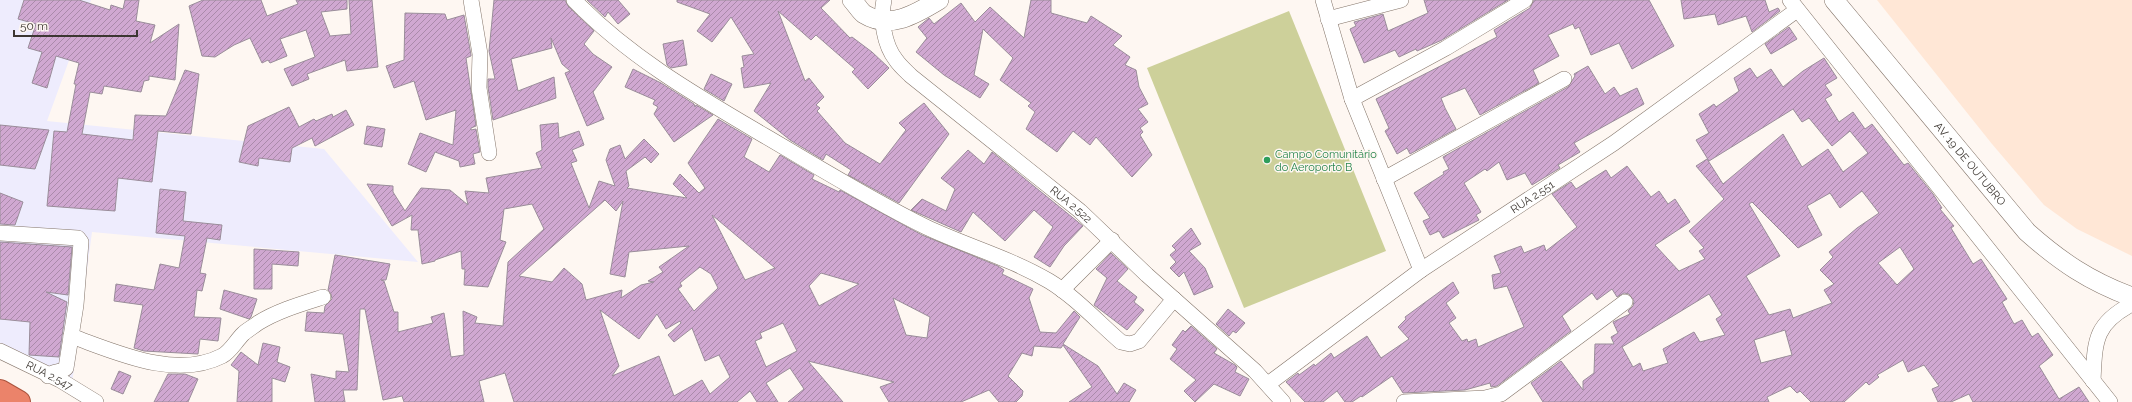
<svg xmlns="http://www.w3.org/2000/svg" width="2132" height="402" viewBox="0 0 2132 402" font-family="Raleway,sans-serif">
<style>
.built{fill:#ffe7d6}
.industrial{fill:#eeecfd}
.pitch{fill:#cdd09a}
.building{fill:url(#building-hatch);stroke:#9a8d9a;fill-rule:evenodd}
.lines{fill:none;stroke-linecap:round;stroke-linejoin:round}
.minor-casing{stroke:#84756a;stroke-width:16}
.tertiary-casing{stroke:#84756a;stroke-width:20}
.trunk-casing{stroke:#ab543e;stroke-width:24}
.minor{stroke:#fff;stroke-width:15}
.tertiary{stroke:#fff;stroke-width:19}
.trunk{stroke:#eb836a;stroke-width:22}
.leisure-dot{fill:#2e9e5b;stroke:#fef7f2;stroke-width:1.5}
.labels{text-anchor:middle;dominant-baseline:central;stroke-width:3;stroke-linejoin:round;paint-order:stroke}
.leisure-label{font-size:11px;fill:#27864d;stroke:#fef7f2;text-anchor:start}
.street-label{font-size:11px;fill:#3d3732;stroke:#fef7f2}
</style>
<defs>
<pattern id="building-hatch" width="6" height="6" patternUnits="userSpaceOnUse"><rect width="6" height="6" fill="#d0a8d1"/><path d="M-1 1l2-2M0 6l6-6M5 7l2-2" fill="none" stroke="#aa8aaa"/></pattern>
</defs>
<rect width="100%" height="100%" fill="#fef7f2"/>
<path class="built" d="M 1877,0 L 2132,0 L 2132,256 L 2077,229 L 2044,205 L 1992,144 Z"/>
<path class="industrial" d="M 0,0 L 91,0 L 47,121 L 324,149 L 418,262 L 92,232 L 71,391 L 0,356 Z"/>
<path class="pitch" d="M 1289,11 L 1386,251 L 1244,308 L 1147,68 Z"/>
<g class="building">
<path d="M 24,0 L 79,0 L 110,10 L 111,5 L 123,9 L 125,0 L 139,0 L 136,21 L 155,25 L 150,43 L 179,24 L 175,80 L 149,76 L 149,80 L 144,81 L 141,92 L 104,86 L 102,94 L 90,92 L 82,134 L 133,140 L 135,115 L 166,116 L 185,70 L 199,74 L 191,134 L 158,131 L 152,182 L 118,178 L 115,211 L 47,206 L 54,131 L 67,132 L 76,84 L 74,84 L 79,63 L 56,56 L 47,88 L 32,83 L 42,52 L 28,48 L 36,24 L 18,19 Z"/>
<path d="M 203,0 L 261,0 L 267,16 L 298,4 L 296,0 L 347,0 L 347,9 L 321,12 L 330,36 L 351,34 L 349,0 L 372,0 L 378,67 L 347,71 L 345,60 L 307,74 L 309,79 L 292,86 L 284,69 L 315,57 L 306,30 L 280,39 L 287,56 L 270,63 L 268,60 L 262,63 L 250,38 L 234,45 L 215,57 L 202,56 L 189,6 Z"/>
<path d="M 494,0 L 565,0 L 568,6 L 594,31 L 584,44 L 593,54 L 612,67 L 593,92 L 604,119 L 587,126 L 565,73 L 570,71 L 562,64 L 551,38 L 552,48 L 511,59 L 518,91 L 554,77 L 556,98 L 493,120 L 488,87 L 488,79 L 495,79 L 489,51 Z"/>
<path d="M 587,0 L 618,0 L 630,14 L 618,24 L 608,12 L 605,17 Z"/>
<path d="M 677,0 L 830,0 L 821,8 L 850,38 L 852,37 L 872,52 L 889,68 L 868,89 L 852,72 L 855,69 L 816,35 L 811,40 L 778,11 L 805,81 L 809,78 L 824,97 L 816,105 L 820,108 L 817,111 L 845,143 L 880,164 L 906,130 L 899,123 L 924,103 L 949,134 L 899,203 L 848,175 L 851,170 L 826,154 L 823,160 L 790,140 L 754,111 L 771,83 L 744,88 L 741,68 L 744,67 L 742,56 L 754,54 L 731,17 L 712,42 L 697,31 L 710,14 L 677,2 Z"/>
<path d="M 1031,0 L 1051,0 L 1051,13 L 1087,23 L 1091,16 L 1122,36 L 1113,45 L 1130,57 L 1125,65 L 1136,70 L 1139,87 L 1148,104 L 1138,109 L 1148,122 L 1140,128 L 1143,132 L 1140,135 L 1152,155 L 1132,177 L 1096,137 L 1090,145 L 1073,131 L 1057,152 L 1026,129 L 1035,112 L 1028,106 L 1031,103 L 1000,80 L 1013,58 L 983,29 L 974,75 L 989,84 L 980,98 L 944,75 L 916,52 L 927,38 L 918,27 L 929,18 L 934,24 L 961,3 L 975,22 L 990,7 L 1024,38 Z"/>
<path d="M 1424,0 L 1508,0 L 1442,40 L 1417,51 L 1416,49 L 1399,57 L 1395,50 L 1364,63 L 1350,29 L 1356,26 L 1354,22 L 1383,14 L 1388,31 L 1428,13 Z"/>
<path d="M 1534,0 L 1649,0 L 1674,46 L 1632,69 L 1619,43 L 1591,55 L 1579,27 L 1575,29 L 1573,24 L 1548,35 L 1559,56 L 1533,70 L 1539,83 L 1480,115 L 1465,88 L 1441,98 L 1445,108 L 1456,129 L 1410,154 L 1407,148 L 1397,154 L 1385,131 L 1389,128 L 1376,99 L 1497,37 L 1494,30 L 1530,8 Z"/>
<path d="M 1681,0 L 1765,0 L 1769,12 L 1778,8 L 1780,11 L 1752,32 L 1746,16 L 1718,25 L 1715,14 L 1684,19 Z"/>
<path d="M 405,13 L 445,14 L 447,20 L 464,15 L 471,55 L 471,56 L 466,58 L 476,126 L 471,128 L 471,130 L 476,129 L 480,152 L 473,154 L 475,164 L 460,167 L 459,161 L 435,152 L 426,172 L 408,164 L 420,133 L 453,145 L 456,110 L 426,120 L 414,81 L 394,88 L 386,66 L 404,60 Z"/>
<path d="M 1789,27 L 1797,39 L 1771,54 L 1765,44 Z"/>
<path d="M 683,40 L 687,65 L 671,68 L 667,65 L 663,44 Z"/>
<path d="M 1824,58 L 1837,78 L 1825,85 L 1832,95 L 1825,99 L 1839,122 L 1853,112 L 1865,129 L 1872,124 L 1904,165 L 1908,163 L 1933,194 L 1942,208 L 1940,209 L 1954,226 L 1951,228 L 1973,264 L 1981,259 L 2007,299 L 2002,302 L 2014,324 L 2022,320 L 2032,337 L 2038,333 L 2053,355 L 2039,366 L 2059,399 L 2079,387 L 2089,402 L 1973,402 L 1969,394 L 1951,402 L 1938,402 L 1932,389 L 1939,386 L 1924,365 L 1908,372 L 1903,360 L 1877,375 L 1879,377 L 1869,385 L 1866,382 L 1844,402 L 1811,402 L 1800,391 L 1797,393 L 1790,386 L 1767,397 L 1769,402 L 1543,402 L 1531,383 L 1561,361 L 1583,390 L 1583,381 L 1594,373 L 1595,344 L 1614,344 L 1611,337 L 1618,333 L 1613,322 L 1630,314 L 1628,311 L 1633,306 L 1634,301 L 1629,294 L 1624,293 L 1617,297 L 1612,289 L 1597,300 L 1592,293 L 1562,316 L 1571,331 L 1497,386 L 1491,387 L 1490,383 L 1465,390 L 1403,393 L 1392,376 L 1362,397 L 1361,396 L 1352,402 L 1345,402 L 1337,391 L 1323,402 L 1305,402 L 1286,382 L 1298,373 L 1299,375 L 1314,364 L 1315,366 L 1331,353 L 1334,358 L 1367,336 L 1381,358 L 1409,339 L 1398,327 L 1406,319 L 1405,317 L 1453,282 L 1459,293 L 1446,303 L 1456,318 L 1449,323 L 1462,341 L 1467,339 L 1468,342 L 1476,339 L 1478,347 L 1524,327 L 1507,286 L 1494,289 L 1492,275 L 1501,273 L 1494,256 L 1521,246 L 1524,253 L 1544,245 L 1546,251 L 1577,227 L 1552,194 L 1571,182 L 1576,189 L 1606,170 L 1611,178 L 1627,166 L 1651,197 L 1659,191 L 1668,204 L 1675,199 L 1690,222 L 1655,245 L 1679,271 L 1705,259 L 1699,251 L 1704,248 L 1689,231 L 1724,199 L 1696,166 L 1707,159 L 1723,184 L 1783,134 L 1802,167 L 1828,149 L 1843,172 L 1868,153 L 1850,131 L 1832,146 L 1809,118 L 1802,122 L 1793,109 L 1709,161 L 1696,140 L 1709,133 L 1699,114 L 1714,104 L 1716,107 L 1739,91 L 1734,78 L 1750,68 L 1757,78 L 1771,69 L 1783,87 L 1803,71 ZM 1862,191 L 1879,213 L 1857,228 L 1829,252 L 1833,257 L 1820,270 L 1834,284 L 1824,290 L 1832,303 L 1793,318 L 1790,309 L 1769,315 L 1746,276 L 1780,256 L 1749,204 L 1752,202 L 1798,248 L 1822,235 L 1807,206 L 1830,193 L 1840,208 ZM 1900,247 L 1914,269 L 1897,285 L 1878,263 ZM 1709,294 L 1722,315 L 1716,319 L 1725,335 L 1700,342 L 1694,332 L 1663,349 L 1668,363 L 1643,371 L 1640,363 L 1633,367 L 1622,347 ZM 1785,330 L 1792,355 L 1761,363 L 1754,340 Z"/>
<path d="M 1588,66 L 1605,94 L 1614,87 L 1620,96 L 1637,88 L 1644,104 L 1574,143 L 1580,152 L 1558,165 L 1560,168 L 1532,185 L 1525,173 L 1507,180 L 1499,162 L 1487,171 L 1485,169 L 1464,183 L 1481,212 L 1476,215 L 1479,220 L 1443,238 L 1439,231 L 1430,235 L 1423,221 L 1430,218 L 1414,193 L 1444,174 L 1443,172 L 1449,169 L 1443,157 L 1568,87 L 1575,76 L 1574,74 Z"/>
<path d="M 633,69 L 661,83 L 694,104 L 695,107 L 696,105 L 713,115 L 674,142 L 654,114 L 658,107 L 653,104 L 655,100 L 625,87 Z"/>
<path d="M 711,74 L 732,84 L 724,101 L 704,89 Z"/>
<path d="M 289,107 L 299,127 L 314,119 L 316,121 L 332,114 L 333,117 L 346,110 L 354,125 L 315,146 L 312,138 L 292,148 L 290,162 L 259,158 L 258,166 L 239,162 L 248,126 Z"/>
<path d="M 718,119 L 752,139 L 744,157 L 769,172 L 780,155 L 814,175 L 812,179 L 839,192 L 840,190 L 922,235 L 998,266 L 1004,270 L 1002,274 L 1033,289 L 1029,298 L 1040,332 L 1056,333 L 1074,311 L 1080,317 L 1063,344 L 1098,366 L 1117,394 L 1124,383 L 1136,390 L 1129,402 L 1069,402 L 1092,387 L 1063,345 L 1061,348 L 1034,346 L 1032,356 L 1022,353 L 1008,376 L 1023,391 L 1022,396 L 1016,402 L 999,402 L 989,390 L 961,402 L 889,402 L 880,387 L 894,382 L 808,361 L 843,402 L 788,402 L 804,389 L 790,368 L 766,383 L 778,402 L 757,402 L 750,391 L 737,402 L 514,402 L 505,373 L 479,381 L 484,402 L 404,402 L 402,396 L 383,400 L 365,309 L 360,309 L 357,390 L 343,390 L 345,402 L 315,402 L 311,374 L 336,379 L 336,371 L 349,372 L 343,334 L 305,331 L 307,312 L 324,313 L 325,306 L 332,299 L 331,294 L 328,290 L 335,255 L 390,264 L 386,280 L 381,280 L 384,281 L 394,312 L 398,312 L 398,332 L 433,323 L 431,317 L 444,313 L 451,357 L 464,355 L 463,311 L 477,317 L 475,323 L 503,326 L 508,262 L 544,229 L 532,204 L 504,209 L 500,240 L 506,242 L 488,287 L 464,285 L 465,269 L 462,269 L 461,251 L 435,260 L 435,261 L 422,264 L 418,230 L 411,230 L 412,215 L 392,226 L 367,184 L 393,186 L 393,192 L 405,211 L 421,188 L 450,190 L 468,205 L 465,191 L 489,193 L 486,178 L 542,168 L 536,153 L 542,150 L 540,125 L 558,123 L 559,138 L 579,131 L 584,145 L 572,150 L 577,161 L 571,163 L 589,208 L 599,181 L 615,186 L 606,160 L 610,149 L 620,145 L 625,159 L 644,139 L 659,154 L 651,163 L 645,157 L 626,171 L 629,186 L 627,188 L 687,198 L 673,184 L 680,174 L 699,193 L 705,188 L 688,163 ZM 605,200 L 616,211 L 623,201 L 610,274 L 625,277 L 629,252 L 689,246 L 659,267 L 663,272 L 648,281 L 654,282 L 641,285 L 621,298 L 622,290 L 586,300 L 582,284 L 564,268 L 552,282 L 519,276 ZM 712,215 L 775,268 L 745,280 ZM 700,267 L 711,274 L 718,288 L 694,311 L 678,289 L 682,286 L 680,283 ZM 821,273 L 859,284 L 819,306 L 809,286 ZM 893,298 L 930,317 L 927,338 L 906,335 ZM 600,310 L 639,339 L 657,314 L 666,329 L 680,321 L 681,323 L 668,335 L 674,342 L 692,328 L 705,361 L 719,355 L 730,377 L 710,394 L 702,380 L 674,396 L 659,356 L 612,376 L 619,366 ZM 783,323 L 797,351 L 766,367 L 755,341 L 762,338 L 760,333 Z"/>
<path d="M 0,125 L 49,130 L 35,169 L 0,165 Z"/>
<path d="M 367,126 L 385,129 L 382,147 L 364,144 Z"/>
<path d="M 968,150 L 984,164 L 992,152 L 1083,226 L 1064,246 L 1050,267 L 1034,257 L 1053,227 L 1034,210 L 1005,241 L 973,212 L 961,232 L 911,210 L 922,199 L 946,211 L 955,189 L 941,178 Z"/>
<path d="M 160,189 L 186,192 L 183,221 L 222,225 L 220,240 L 207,238 L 200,273 L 206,274 L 202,291 L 197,290 L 194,317 L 221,318 L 218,341 L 200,339 L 198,354 L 144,351 L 134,348 L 143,305 L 114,301 L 116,284 L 154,290 L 160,264 L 179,268 L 185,236 L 156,233 Z"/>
<path d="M 0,193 L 23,202 L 15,225 L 0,224 Z"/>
<path d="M 1191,228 L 1201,244 L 1189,251 L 1205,268 L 1213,287 L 1194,295 L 1184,272 L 1179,277 L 1170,268 L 1176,262 L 1170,255 L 1176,250 L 1172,246 Z"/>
<path d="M 0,242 L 72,247 L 68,295 L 46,292 L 67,302 L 59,357 L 29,355 L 30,322 L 0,319 Z"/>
<path d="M 254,249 L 299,252 L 298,266 L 272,264 L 272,289 L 254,289 Z"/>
<path d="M 1111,253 L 1128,269 L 1117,281 L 1137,297 L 1134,302 L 1144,310 L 1127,330 L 1094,305 L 1107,278 L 1096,269 Z"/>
<path d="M 224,290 L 257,299 L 251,317 L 249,319 L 220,309 Z"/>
<path d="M 1228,309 L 1245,323 L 1236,333 L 1233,331 L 1229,336 L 1216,324 Z"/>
<path d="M 1191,326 L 1217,349 L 1214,353 L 1235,365 L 1237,367 L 1235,372 L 1249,379 L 1240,396 L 1214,384 L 1195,402 L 1184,391 L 1196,380 L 1170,359 L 1177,349 L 1172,345 L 1183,330 L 1185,332 Z"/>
<path d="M 263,343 L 280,347 L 277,362 L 290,367 L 285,382 L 272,378 L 272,402 L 237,402 L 239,371 L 231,365 L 241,352 L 258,365 Z"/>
<path d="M 119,371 L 131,376 L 123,394 L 111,389 Z"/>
<path d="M 168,374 L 185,374 L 198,379 L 188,402 L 154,402 Z"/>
</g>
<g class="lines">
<g class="minor-casing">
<g id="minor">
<path d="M 471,0 L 480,54 L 479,88 L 489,153"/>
<path d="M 574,0 C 629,57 697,96 765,136 C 818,167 871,200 926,227 C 966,246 1010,258 1049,281 C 1074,296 1098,322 1121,342 L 1130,344 L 1139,341 L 1174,299"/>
<path id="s1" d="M 884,0 C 880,18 884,45 896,60 C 900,66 906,71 911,76 L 1080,211 L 1147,275 L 1255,371 L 1283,402"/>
<path d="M 1323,0 L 1352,99 L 1421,270"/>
<path d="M 1790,0 L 2110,402"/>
<path d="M 1328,19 L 1401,0"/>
<path d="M 1352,99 L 1446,48 L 1525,0"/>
<path d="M 1384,179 L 1564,79"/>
<path d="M 0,233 L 78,238 L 81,242 L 76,305 L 66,368 C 61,373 54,370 48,376"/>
<path d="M 1062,290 L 1112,240"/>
<path d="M 71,336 C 116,352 175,380 222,356 C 231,351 235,342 243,334 C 247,330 253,327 258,323 C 277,311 301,304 323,297"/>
<path id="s2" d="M 0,351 L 60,380 L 96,402"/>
<path d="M 2093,381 C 2095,341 2094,324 2132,304"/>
<path id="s3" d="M 1268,384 L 1421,270 L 1614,143 L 1797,10"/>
<path d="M 1404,402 L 1485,398 L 1501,394 L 1625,302"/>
</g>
</g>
<g class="tertiary-casing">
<g id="tertiary">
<path d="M 852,0 C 856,4 860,11 864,14 C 890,30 916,14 939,0"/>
<path id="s4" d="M 1834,0 L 2027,232 C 2061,262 2089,281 2132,297"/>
</g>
</g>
<g class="trunk-casing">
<path id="trunk" d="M 0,391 L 19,402"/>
</g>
<use href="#minor" class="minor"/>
<use href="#tertiary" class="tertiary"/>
<use href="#trunk" class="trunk"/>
</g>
<circle class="leisure-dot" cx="1267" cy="160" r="4"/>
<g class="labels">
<g class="leisure-label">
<text x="1275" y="154">Campo Comunitário<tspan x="1275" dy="13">do Aeroporto B</tspan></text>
</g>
<g class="street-label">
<text stroke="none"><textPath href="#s4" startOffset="213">AV. 19 DE OUTUBRO</textPath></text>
<text stroke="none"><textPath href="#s3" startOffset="324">RUA 2.551</textPath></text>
<text stroke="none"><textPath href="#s1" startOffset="290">RUA 2.522</textPath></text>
<text stroke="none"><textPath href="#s2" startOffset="55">RUA 2.547</textPath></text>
</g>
</g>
<path d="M14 30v6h123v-6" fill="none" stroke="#3d3732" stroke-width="2"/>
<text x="20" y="30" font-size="12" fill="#3d3732" stroke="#fef7f2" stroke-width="3" paint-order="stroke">50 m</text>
</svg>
